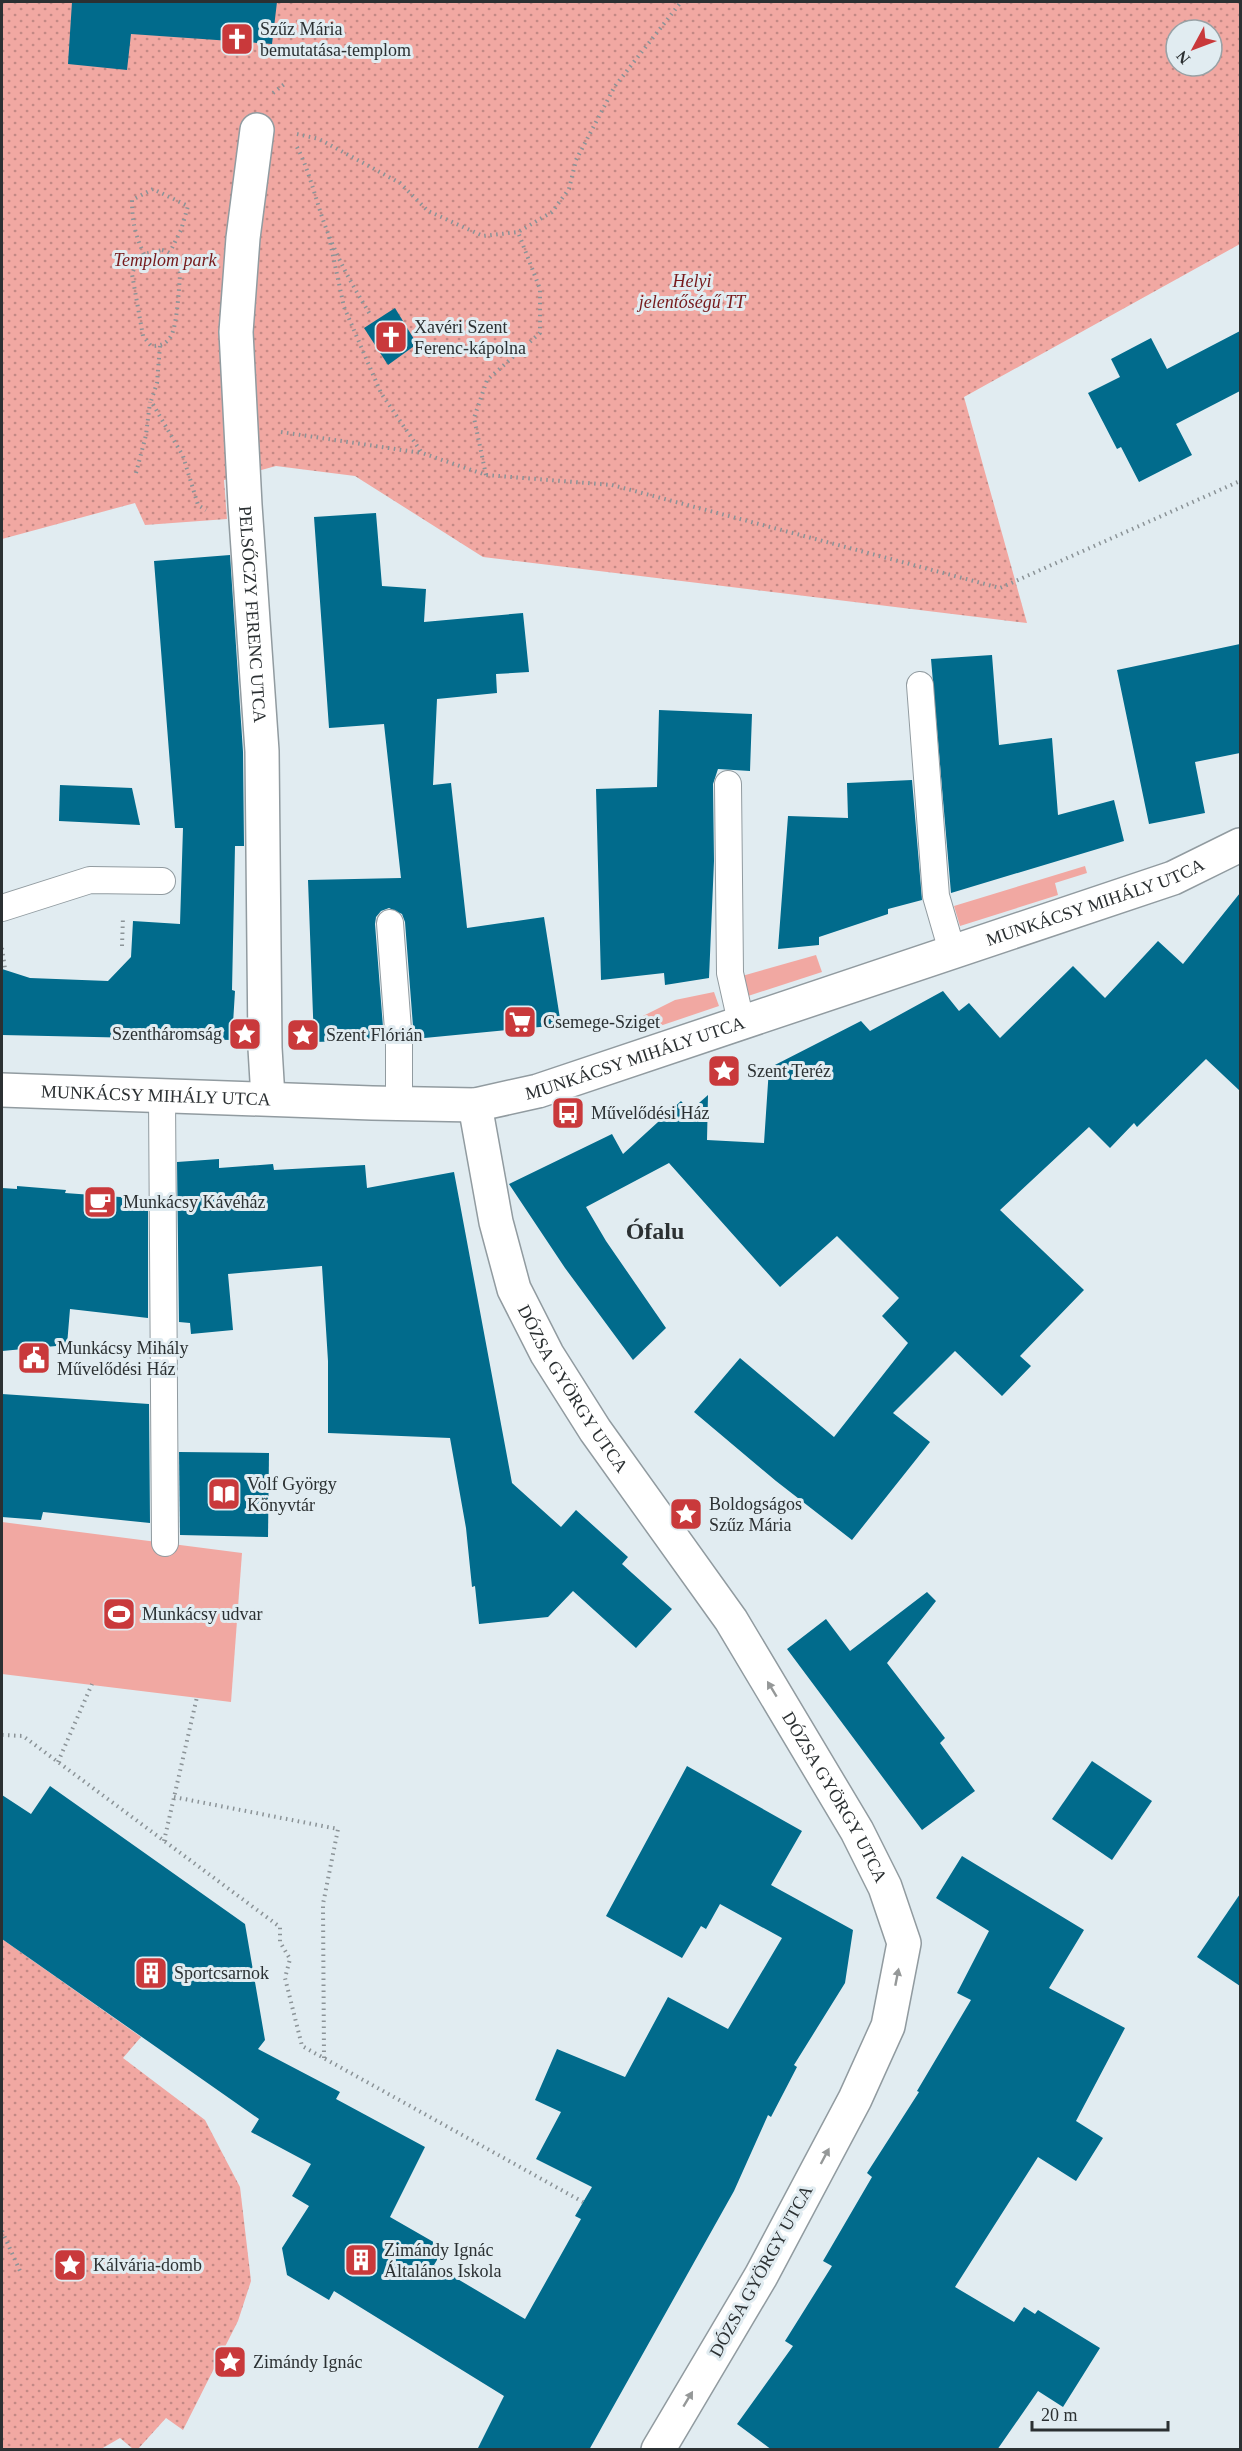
<svg xmlns="http://www.w3.org/2000/svg" width="1242" height="2451" viewBox="0 0 1242 2451" font-family="Georgia,serif">
<style>
.grass{fill:#f1a8a2}
.park{fill:url(#park-dots);fill-rule:evenodd}
.building{fill:#016b8c}
.lines{fill:none;stroke-linecap:round;stroke-linejoin:round}
.service-casing{stroke:#919ba0;stroke-width:28}
.minor-casing{stroke:#919ba0;stroke-width:36}
.path{stroke:#8b9397;stroke-width:4;stroke-dasharray:1.5 4.5;stroke-linecap:butt}
.service{stroke:#fff;stroke-width:26}
.minor{stroke:#fff;stroke-width:33}
.oneway{fill:#959898}
.labels{text-anchor:middle;dominant-baseline:central;stroke-width:6;stroke-linejoin:round;paint-order:stroke}
.poi-label{font-size:18px;fill:#2b3032;stroke:#e1ecf1;text-anchor:start}
.park-label{font-size:18px;font-style:italic;fill:#761a1c;stroke:#e1ecf1}
.street-label{font-size:18px;fill:#2b3032;stroke:#e1ecf1}
.district-label{font-size:24px;font-weight:bold;fill:#2b3032;stroke:#e1ecf1}
</style>
<defs>
<pattern id="park-dots" width="8" height="8" patternUnits="userSpaceOnUse" patternTransform="scale(1.5)"><rect width="8" height="8" fill="#f1a8a2"/><path d="M2 2h.1M6 6h.1" fill="none" stroke="#c38985" stroke-width="1.8" stroke-linecap="round"/></pattern>
</defs>
<rect width="100%" height="100%" fill="#e1ecf1"/>
<g class="grass">
<path d="M 1085,866 L 1087,873 L 1055,883 L 1058,895 L 960,926 L 954,906 Z"/>
<path d="M 816,955 L 822,972 L 748,996 L 742,976 Z"/>
<path d="M 714,992 L 719,1006 L 648,1030 L 643,1016 L 675,1000 Z"/>
<path d="M 2,1522 L 242,1553 L 231,1702 L 2,1674 Z"/>
</g>
<g class="park">
<path d="M 2,2 L 1240,2 L 1240,244 L 964,397 L 1027,623 L 483,557 L 355,476 L 276,466 L 224,480 L 227,519 L 145,525 L 135,503 L 2,539 ZM 1176,30 L 1212,30 L 1212,66 L 1176,66 Z"/>
<path d="M 2,1939 L 141,2037 L 123,2058 L 205,2120 L 240,2187 L 251,2281 L 238,2321 L 183,2430 L 166,2418 L 138,2449 L 133,2449 L 120,2438 L 101,2449 L 2,2449 Z"/>
</g>
<g class="building">
<path d="M 72,2 L 277,2 L 272,44 L 131,34 L 127,70 L 68,64 Z"/>
<path d="M 395,308 L 417,344 L 388,365 L 364,328 Z"/>
<path d="M 1240,331 L 1240,391 L 1176,424 L 1192,455 L 1139,482 L 1121,447 L 1117,449 L 1088,393 L 1120,377 L 1111,359 L 1151,338 L 1167,369 Z"/>
<path d="M 376,513 L 382,586 L 426,589 L 424,622 L 523,613 L 529,672 L 496,674 L 497,693 L 437,699 L 433,785 L 451,783 L 467,928 L 544,917 L 561,1025 L 414,1039 L 405,922 L 402,914 L 389,908 L 381,911 L 376,917 L 375,924 L 384,1040 L 314,1042 L 308,880 L 401,878 L 384,724 L 329,728 L 314,517 Z"/>
<path d="M 230,555 L 243,752 L 244,846 L 235,846 L 232,990 L 235,991 L 232,1040 L 2,1035 L 2,969 L 30,978 L 108,981 L 131,957 L 133,921 L 180,924 L 183,828 L 175,828 L 154,561 Z"/>
<path d="M 1240,644 L 1240,753 L 1195,762 L 1205,813 L 1149,824 L 1117,670 Z"/>
<path d="M 992,655 L 999,745 L 1052,738 L 1058,815 L 1114,800 L 1124,841 L 951,893 L 931,659 Z"/>
<path d="M 659,710 L 752,714 L 750,771 L 718,769 L 713,784 L 714,861 L 709,978 L 665,985 L 664,973 L 601,980 L 596,789 L 657,787 Z"/>
<path d="M 912,780 L 922,900 L 888,909 L 888,914 L 819,937 L 819,945 L 778,949 L 788,816 L 848,818 L 847,783 Z"/>
<path d="M 60,785 L 132,788 L 140,825 L 59,821 Z"/>
<path d="M 1240,893 L 1240,1091 L 1206,1059 L 1137,1127 L 1134,1123 L 1110,1148 L 1089,1127 L 1000,1210 L 1084,1290 L 1020,1356 L 1031,1366 L 1002,1396 L 955,1351 L 893,1413 L 930,1442 L 852,1540 L 776,1481 L 694,1412 L 740,1358 L 834,1437 L 908,1343 L 882,1316 L 899,1298 L 837,1236 L 780,1287 L 669,1163 L 586,1207 L 606,1241 L 666,1328 L 633,1360 L 565,1268 L 509,1184 L 612,1134 L 623,1154 L 681,1101 L 690,1111 L 708,1095 L 707,1140 L 764,1143 L 769,1068 L 861,1021 L 870,1031 L 943,991 L 959,1011 L 969,1003 L 1000,1038 L 1073,966 L 1105,998 L 1158,941 L 1183,964 Z"/>
<path d="M 219,1159 L 219,1168 L 273,1164 L 274,1170 L 365,1165 L 367,1188 L 454,1172 L 512,1483 L 561,1527 L 576,1510 L 628,1557 L 622,1564 L 672,1609 L 636,1648 L 573,1591 L 548,1617 L 479,1624 L 475,1586 L 472,1587 L 466,1528 L 450,1438 L 328,1433 L 328,1361 L 322,1266 L 228,1274 L 233,1330 L 191,1334 L 190,1323 L 179,1322 L 177,1162 Z"/>
<path d="M 17,1186 L 66,1190 L 65,1193 L 148,1199 L 148,1318 L 70,1309 L 67,1345 L 2,1351 L 2,1188 L 17,1189 Z"/>
<path d="M 2,1394 L 149,1404 L 150,1523 L 43,1512 L 41,1520 L 2,1517 Z"/>
<path d="M 179,1452 L 269,1453 L 268,1537 L 180,1535 Z"/>
<path d="M 927,1592 L 936,1601 L 887,1663 L 945,1738 L 940,1743 L 975,1791 L 922,1830 L 787,1649 L 826,1619 L 850,1651 Z"/>
<path d="M 1092,1761 L 1152,1801 L 1112,1860 L 1052,1819 Z"/>
<path d="M 687,1766 L 802,1831 L 771,1885 L 853,1930 L 845,1983 L 794,2065 L 797,2067 L 771,2117 L 768,2115 L 734,2191 L 589,2450 L 477,2450 L 504,2396 L 334,2291 L 329,2300 L 287,2275 L 282,2248 L 309,2206 L 292,2196 L 311,2164 L 251,2132 L 259,2119 L 2,1939 L 2,1795 L 31,1814 L 50,1786 L 245,1924 L 265,2040 L 258,2049 L 340,2092 L 336,2099 L 425,2147 L 390,2217 L 444,2248 L 434,2265 L 525,2319 L 581,2219 L 575,2216 L 592,2187 L 536,2159 L 561,2112 L 535,2100 L 557,2049 L 625,2077 L 668,1997 L 728,2029 L 782,1938 L 720,1904 L 706,1929 L 701,1926 L 682,1958 L 606,1916 Z"/>
<path d="M 962,1856 L 1084,1930 L 1049,1988 L 1125,2028 L 1076,2121 L 1103,2138 L 1076,2181 L 1038,2157 L 955,2287 L 1014,2322 L 1024,2307 L 1035,2314 L 1038,2310 L 1100,2348 L 1063,2407 L 1038,2391 L 997,2450 L 772,2450 L 737,2424 L 793,2346 L 785,2341 L 832,2266 L 823,2261 L 872,2177 L 867,2173 L 919,2092 L 917,2091 L 971,2000 L 957,1993 L 989,1931 L 936,1898 Z"/>
<path d="M 1240,1894 L 1240,1986 L 1197,1957 Z"/>
</g>
<g class="lines">
<g class="service-casing">
<g id="service">
<path d="M 920,685 L 936,896 L 952,951"/>
<path d="M 728,784 L 730,973 L 741,1022"/>
<path d="M 2,908 L 90,880 L 162,881"/>
<path d="M 390,923 L 399,1043 L 399,1104"/>
<path d="M 162,1096 L 165,1543"/>
</g>
</g>
<g class="minor-casing">
<g id="minor">
<path id="s1" d="M 257,130 L 243,238 L 236,332 L 245,505 L 262,751 L 265,1048 L 268,1098"/>
<path id="s2" d="M 2,1090 L 372,1103 L 475,1105 L 538,1091 L 1173,878 L 1240,845"/>
<path id="s3" d="M 475,1105 L 496,1222 L 514,1289 L 547,1354 L 595,1430 L 731,1620 L 857,1831 L 885,1887 L 904,1943 L 888,2026 L 855,2099 L 761,2276 L 658,2450"/>
</g>
</g>
<g class="path">
<path d="M 273,93 L 287,82"/>
<path d="M 297,134 L 319,139 L 400,183 L 428,211 L 483,236 L 518,232 L 552,212 L 569,189 L 576,160 L 615,86 L 681,2"/>
<path d="M 297,147 C 312,176 317,208 330,238 C 341,266 356,291 371,316"/>
<path d="M 329,237 L 344,307 L 381,393 L 422,453 L 486,475 L 612,485 L 1000,588 L 1240,481"/>
<path d="M 162,250 C 175,253 179,262 180,275 C 179,288 177,326 171,336 C 166,345 159,346 151,346 L 143,336 L 132,274 L 137,261 L 144,254 Z"/>
<path d="M 144,254 C 135,235 132,221 132,200 L 153,189 L 188,206 L 181,230 L 170,252"/>
<path d="M 160,346 L 157,383 L 151,401 L 183,456 L 198,505 L 206,510"/>
<path d="M 281,432 L 422,453"/>
<path d="M 136,473 L 146,435 L 150,402"/>
<path d="M 486,475 L 474,418 L 487,380 L 540,333 L 540,289 L 518,232"/>
<path d="M 122,946 L 123,917"/>
<path d="M 2,948 L 5,969"/>
<path d="M 2,1735 L 23,1736 L 280,1927 L 280,1942 L 290,1959 L 285,1978 L 302,2046 L 583,2202"/>
<path d="M 58,1762 L 92,1684"/>
<path d="M 174,1797 L 338,1829 L 323,1904 L 324,2058"/>
<path d="M 164,1841 L 197,1697"/>
<path d="M 2,2231 L 20,2271"/>
</g>
<use href="#service" class="service"/>
<use href="#minor" class="minor"/>
</g>
<defs><path id="oneway-solid" d="M-6-.8H1V-3.2L6.5 0L1 3.2V.8H-6Z" transform="scale(1.5)"/></defs>
<g class="oneway">
<use href="#oneway-solid" transform="translate(772 1689) rotate(-121)"/>
<use href="#oneway-solid" transform="translate(897 1977) rotate(-79)"/>
<use href="#oneway-solid" transform="translate(825 2156) rotate(-62)"/>
<use href="#oneway-solid" transform="translate(688 2399) rotate(-59)"/>
</g>
<defs>
<g id="church-square" transform="scale(1.725)"><rect x="-9" y="-9" width="18" height="18" rx="4" fill="#c9393b" stroke="#e1ecf1"/><path d="M-1.2-6h2.4v3.5h3.3v2.4h-3.3V6h-2.4V-.1h-3.3v-2.4h3.3Z" fill="#fff"/></g>
<g id="supermarket-square" transform="scale(1.725)"><rect x="-9" y="-9" width="18" height="18" rx="4" fill="#c9393b" stroke="#e1ecf1"/><path d="M-6-5.5h2.5l.6 2H6L4.5 2H-2.5L-4.4-4H-6ZM-1.5 3.2a1.3 1.3 0 1 0 .1 0ZM3 3.2a1.3 1.3 0 1 0 .1 0Z" fill="#fff"/></g>
<g id="sight-square" transform="scale(1.725)"><rect x="-9" y="-9" width="18" height="18" rx="4" fill="#c9393b" stroke="#e1ecf1"/><path d="M0-6L1.8-2.2L6-1.7L2.9 1.2L3.7 5.4L0 3.3L-3.7 5.4L-2.9 1.2L-6-1.7L-1.8-2.2Z" fill="#fff"/></g>
<g id="bus-square" transform="scale(1.725)"><rect x="-9" y="-9" width="18" height="18" rx="4" fill="#c9393b" stroke="#e1ecf1"/><path d="M-5-6H5V4H4V6H2V4H-2V6H-4V4H-5ZM-3.5-4V0h7V-4ZM-3.5 1.2v1.5H-2V1.2ZM2 1.2v1.5H3.5V1.2Z" fill="#fff"/></g>
<g id="cafe-square" transform="scale(1.725)"><rect x="-9" y="-9" width="18" height="18" rx="4" fill="#c9393b" stroke="#e1ecf1"/><path d="M-5.5-4.5H6V0H3Q3 3.5 0 3.5H-2.5Q-5.5 3.5-5.5 0ZM3-3.2v2h1.7v-2ZM-6 4.5H4V6H-6Z" fill="#fff"/></g>
<g id="civic-square" transform="scale(1.725)"><rect x="-9" y="-9" width="18" height="18" rx="4" fill="#c9393b" stroke="#e1ecf1"/><path d="M-.6-6.5H3V-4.5H.6V-3L4-1V1h2V6H-6V1h2V-1L-.6-3ZM-1.2 2.5V6h2.4V2.5Z" fill="#fff"/></g>
<g id="library-square" transform="scale(1.725)"><rect x="-9" y="-9" width="18" height="18" rx="4" fill="#c9393b" stroke="#e1ecf1"/><path d="M-6-4Q-3-5.5-.7-3.5V5Q-3 3-6 4ZM6-4Q3-5.5 .7-3.5V5Q3 3 6 4Z" fill="#fff"/></g>
<g id="stadium-square" transform="scale(1.725)"><rect x="-9" y="-9" width="18" height="18" rx="4" fill="#c9393b" stroke="#e1ecf1"/><path d="M0-5a6.5 5 0 1 0 0 10a6.5 5 0 1 0 0-10ZM-3.5-1.8h7v3.6h-7Z" fill="#fff"/></g>
<g id="building-square" transform="scale(1.725)"><rect x="-9" y="-9" width="18" height="18" rx="4" fill="#c9393b" stroke="#e1ecf1"/><path d="M-4-6H4V6H1V3H-1V6H-4ZM-2.5-4.3h1.7v1.8h-1.7ZM.8-4.3h1.7v1.8H.8ZM-2.5-1h1.7V.8h-1.7ZM.8-1h1.7V.8H.8Z" fill="#fff"/></g>
</defs>
<g fill-rule="evenodd">
<use href="#church-square" x="237" y="39"/>
<use href="#church-square" x="391" y="337"/>
<use href="#supermarket-square" x="520" y="1022"/>
<use href="#sight-square" x="245" y="1034"/>
<use href="#sight-square" x="303" y="1035"/>
<use href="#sight-square" x="724" y="1071"/>
<use href="#bus-square" x="568" y="1113"/>
<use href="#cafe-square" x="100" y="1202"/>
<use href="#civic-square" x="34" y="1358"/>
<use href="#library-square" x="224" y="1494"/>
<use href="#sight-square" x="686" y="1514"/>
<use href="#stadium-square" x="119" y="1614"/>
<use href="#building-square" x="151" y="1973"/>
<use href="#building-square" x="361" y="2260"/>
<use href="#sight-square" x="70" y="2265"/>
<use href="#sight-square" x="230" y="2362"/>
</g>
<g class="labels">
<g class="poi-label">
<text x="260" y="29">Szűz Mária<tspan x="260" dy="21">bemutatása-templom</tspan></text>
<text x="414" y="327">Xavéri Szent<tspan x="414" dy="21">Ferenc-kápolna</tspan></text>
<text x="543" y="1022">Csemege-Sziget</text>
<text x="222" y="1034" text-anchor="end">Szentháromság</text>
<text x="326" y="1035">Szent Flórián</text>
<text x="747" y="1071">Szent Teréz</text>
<text x="591" y="1113">Művelődési Ház</text>
<text x="123" y="1202">Munkácsy Kávéház</text>
<text x="57" y="1348">Munkácsy Mihály<tspan x="57" dy="21">Művelődési Ház</tspan></text>
<text x="247" y="1484">Volf György<tspan x="247" dy="21">Könyvtár</tspan></text>
<text x="709" y="1504">Boldogságos<tspan x="709" dy="21">Szűz Mária</tspan></text>
<text x="142" y="1614">Munkácsy udvar</text>
<text x="174" y="1973">Sportcsarnok</text>
<text x="384" y="2250">Zimándy Ignác<tspan x="384" dy="21">Általános Iskola</tspan></text>
<text x="93" y="2265">Kálvária-domb</text>
<text x="253" y="2362">Zimándy Ignác</text>
</g>
<g class="park-label">
<text x="165" y="260">Templom park</text>
<text x="692" y="281">Helyi<tspan x="692" dy="21">jelentőségű TT</tspan></text>
</g>
<g class="street-label">
<text stroke="none"><textPath href="#s1" startOffset="486">PELSŐCZY FERENC UTCA</textPath></text>
<text stroke="none"><textPath href="#s2" startOffset="1126">MUNKÁCSY MIHÁLY UTCA</textPath></text>
<text stroke="none"><textPath href="#s2" startOffset="640">MUNKÁCSY MIHÁLY UTCA</textPath></text>
<text stroke="none"><textPath href="#s2" startOffset="154">MUNKÁCSY MIHÁLY UTCA</textPath></text>
<text stroke="none"><textPath href="#s3" startOffset="304">DÓZSA GYÖRGY UTCA</textPath></text>
<text stroke="none"><textPath href="#s3" startOffset="790">DÓZSA GYÖRGY UTCA</textPath></text>
<text transform="translate(761 2271) rotate(-61)">DÓZSA GYÖRGY UTCA</text>
</g>
<g class="district-label">
<text x="655" y="1231">Ófalu</text>
</g>
</g>
<rect width="1242" height="2451" fill="none" stroke="#2b3032" stroke-width="6"/>
<g transform="translate(1194 48) rotate(229)"><circle r="28" fill="#e1ecf1" stroke="#98a1a5" stroke-width="1.5"/>
<path d="M0-4.5L10 22L0 15L-10 22Z" fill="#c9393b"/>
<text y="-9" font-size="16" font-weight="bold" text-anchor="middle" fill="#2b3032">N</text>
</g>
<path d="M1032 2421v9h136v-9" fill="none" stroke="#2b3032" stroke-width="3"/>
<text x="1041" y="2421" font-size="18" fill="#2b3032" stroke="#e1ecf1" stroke-width="4.5" paint-order="stroke">20 m</text>
</svg>
